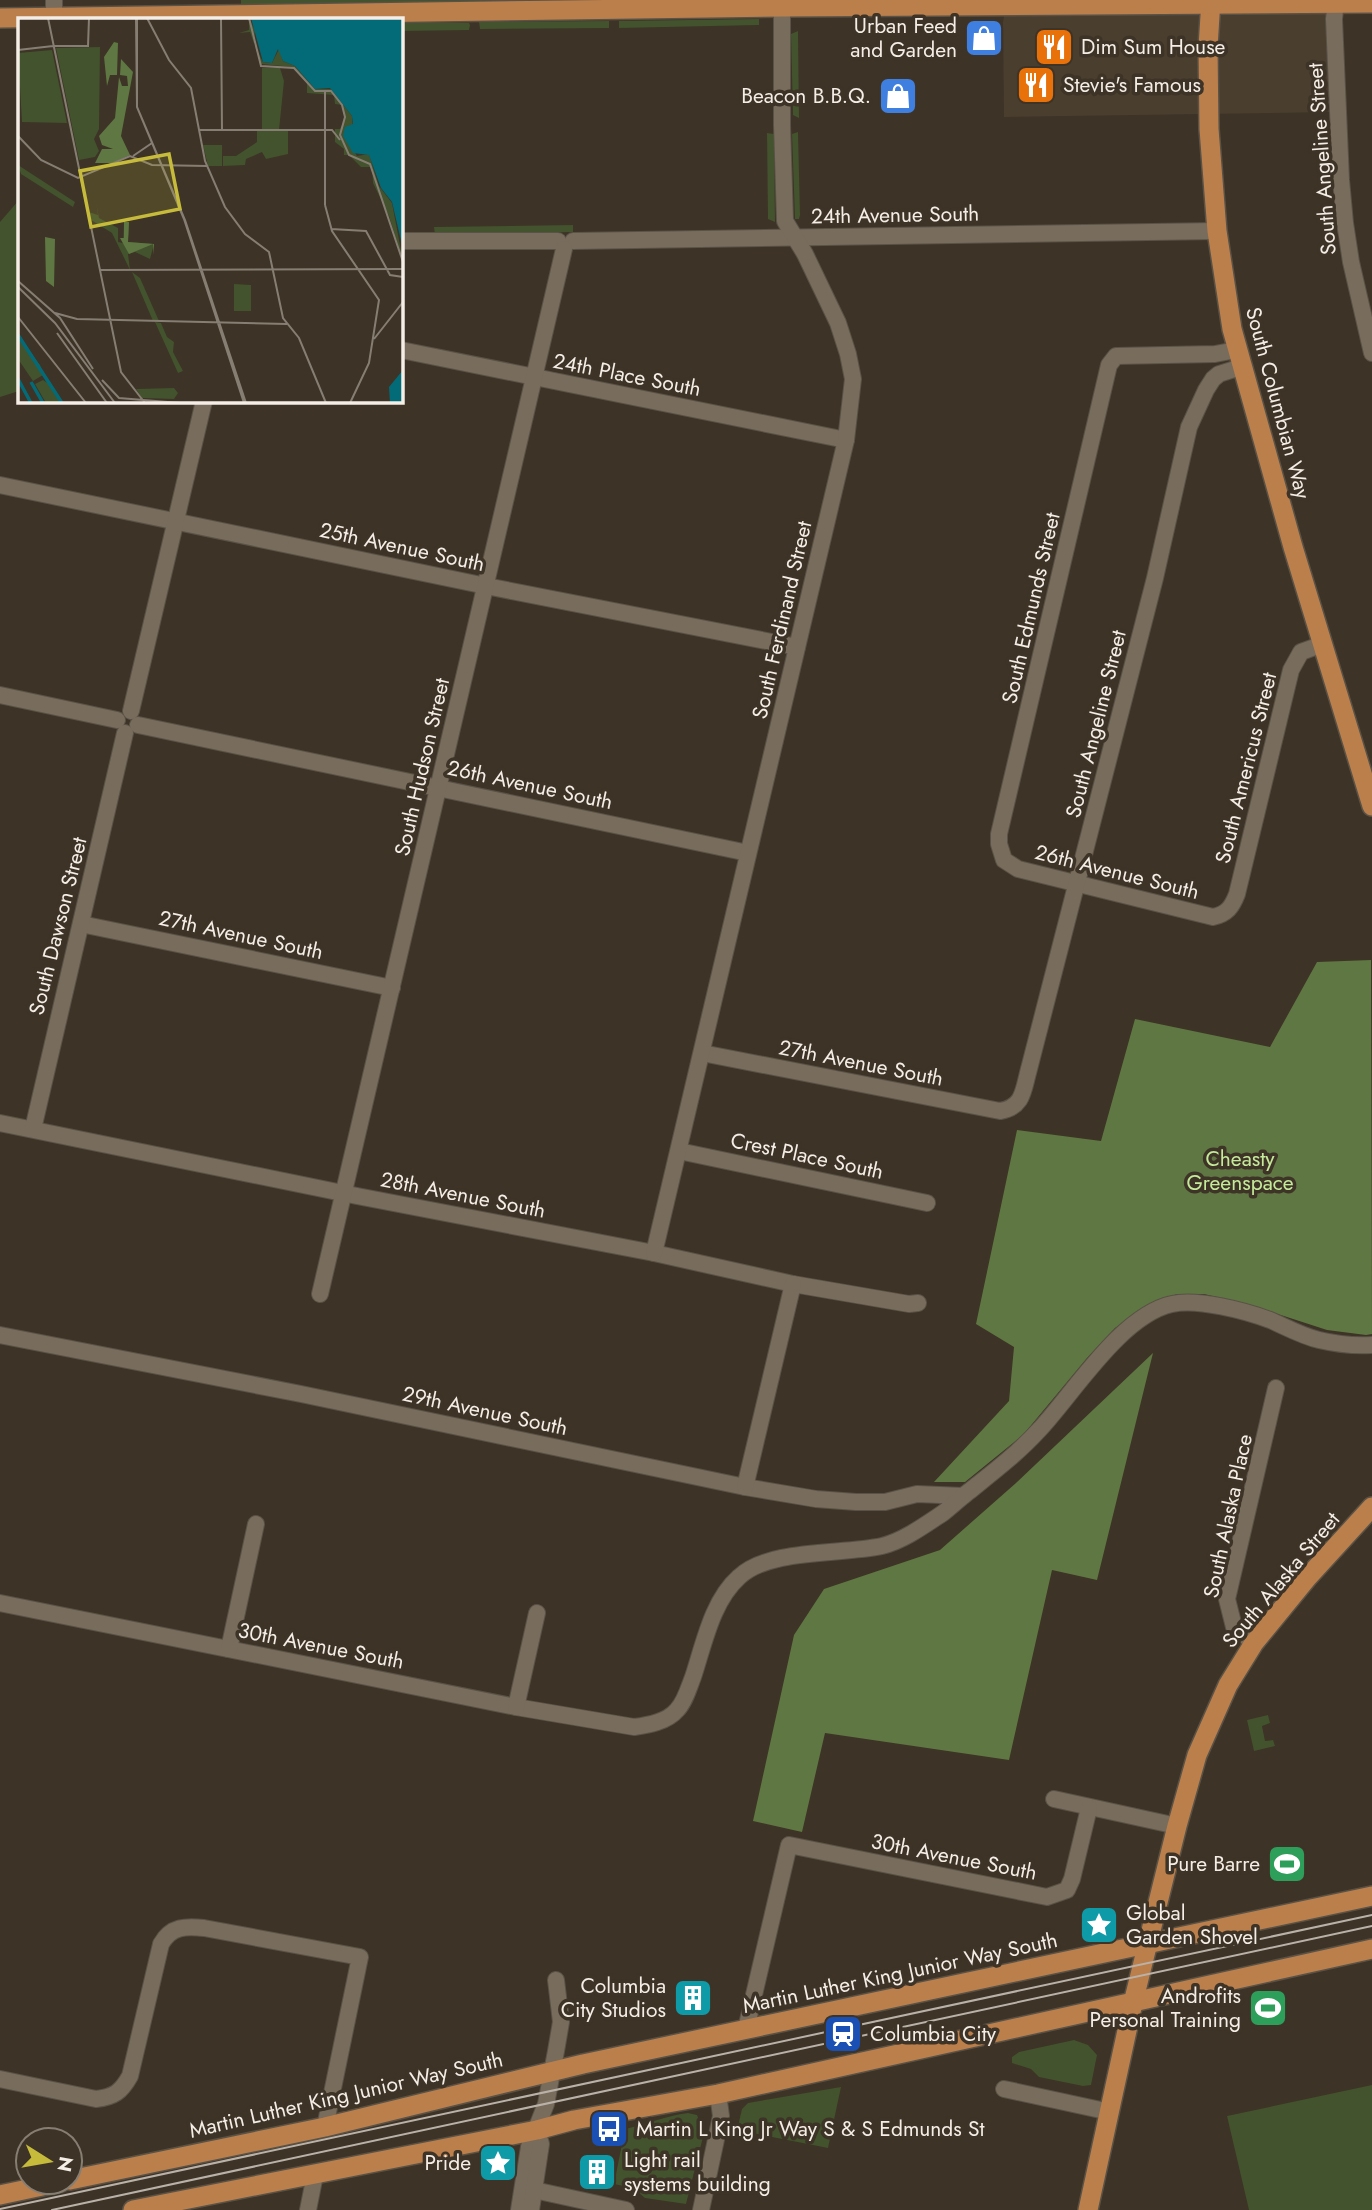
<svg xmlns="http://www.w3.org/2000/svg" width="1372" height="2210" viewBox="0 0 1372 2210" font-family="Jost,sans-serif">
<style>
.commercial{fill:#4a3e2f}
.green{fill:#42532d}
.forest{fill:#5f7742}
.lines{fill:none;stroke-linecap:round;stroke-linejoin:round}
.minor-casing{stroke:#5a5246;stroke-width:18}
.major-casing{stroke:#5a5246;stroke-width:22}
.minor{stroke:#786c5d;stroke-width:16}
.major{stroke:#bb7f4c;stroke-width:19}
.tram{stroke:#bab2a9;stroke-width:2}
.labels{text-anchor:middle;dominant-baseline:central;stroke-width:7;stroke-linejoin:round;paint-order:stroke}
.poi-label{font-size:21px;fill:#f5eee6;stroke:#3d3326;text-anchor:end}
.street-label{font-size:21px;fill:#f5eee6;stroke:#3d3326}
.park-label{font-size:21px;fill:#c4ea9a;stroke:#3d3326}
.inset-river{fill:none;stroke:#036b78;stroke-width:3.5}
.inset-road{fill:none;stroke:#877e73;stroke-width:2}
.view{fill:#c7bb3c;fill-opacity:0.15;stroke:#c7bb3c;stroke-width:3.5}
.inset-edge{fill:none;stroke:#f5eee6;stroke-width:3.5}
</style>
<rect width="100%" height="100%" fill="#3d3326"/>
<path class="commercial" d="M 1007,0 L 1328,0 L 1331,112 L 1004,117 L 1003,22 Z"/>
<g class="green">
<path d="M 241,0 L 617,0 L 241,5 Z"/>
<path d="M 759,19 L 759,25 L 619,28 L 619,21 Z"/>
<path d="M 609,21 L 609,28 L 480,29 L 479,22 Z"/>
<path d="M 401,23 L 469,23 L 470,25 L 469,30 L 401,31 Z"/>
<path d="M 798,31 L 799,118 L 793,115 L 791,34 Z"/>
<path d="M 798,132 L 800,215 L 799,219 L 795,219 L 792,134 Z"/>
<path d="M 767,133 L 774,134 L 775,222 L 768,219 Z"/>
<path d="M 19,200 L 19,391 L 0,397 L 0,222 Z"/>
<path d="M 573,225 L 573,232 L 435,235 L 434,227 Z"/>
<path d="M 1268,1715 L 1270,1723 L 1262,1726 L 1265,1741 L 1273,1740 L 1275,1746 L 1254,1751 L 1247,1720 Z"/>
<path d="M 1074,2040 L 1088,2045 L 1097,2055 L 1091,2085 L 1083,2086 L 1039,2077 L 1031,2069 L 1012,2063 L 1012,2057 L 1019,2052 Z"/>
<path d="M 1372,2085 L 1372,2210 L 1249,2210 L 1227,2116 Z"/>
<path d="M 841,2087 L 828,2148 L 737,2130 L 742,2109 L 748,2103 Z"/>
<path d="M 688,2113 L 697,2115 L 704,2133 L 686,2204 L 645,2198 L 633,2188 L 614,2184 L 625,2129 C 647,2124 666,2116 688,2113 Z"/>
</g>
<g class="forest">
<path d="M 1371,960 L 1372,1334 L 1366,1335 L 1327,1330 L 1247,1304 L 1204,1294 L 1178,1294 L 1157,1300 L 1115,1328 L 1087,1358 L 1023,1435 L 965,1482 L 934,1482 L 1009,1401 L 1014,1347 L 976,1324 L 1017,1130 L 1101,1141 L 1135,1019 L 1270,1047 L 1317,962 Z"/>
<path d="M 1153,1353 L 1097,1580 L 1052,1570 L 1009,1760 L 825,1733 L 802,1832 L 753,1821 L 794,1635 L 824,1589 L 940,1550 L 1016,1483 Z"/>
</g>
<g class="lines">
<g class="minor-casing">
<g id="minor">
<path d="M 1336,2 L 1334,19 L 1341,180 L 1345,223 L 1351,262 L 1372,353"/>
<path d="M 54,18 L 54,0"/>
<path d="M 401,241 L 558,241"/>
<path d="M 573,241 L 1217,231"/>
<path d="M 401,350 L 846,440"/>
<path d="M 1236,350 L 1215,354 L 1116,356 L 1109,365 L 999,834 L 999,844 L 1004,860 L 1018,869 L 1213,917 C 1227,914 1232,907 1237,894 L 1291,670 L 1301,652 L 1323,644"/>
<path d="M 0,485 L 486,586 L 797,647"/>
<path d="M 0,695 L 117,720"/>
<path d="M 131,711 L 204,401"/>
<path d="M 138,725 L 748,853"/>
<path d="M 81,924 L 392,988"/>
<path d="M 702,1053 L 1000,1111 C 1024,1107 1023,1090 1029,1069 L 1155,578 L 1189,427 L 1206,390 L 1213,379 L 1219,374 L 1241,367"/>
<path d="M 0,1123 L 357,1196 L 654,1253 L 793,1284 L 909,1304 L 918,1303"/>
<path d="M 33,1129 L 125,733"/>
<path d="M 679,1151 L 927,1203"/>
<path d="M 654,1253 L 846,440 L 853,379 L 848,354 L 838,323 L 805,254 L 785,221 L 782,125 L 782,0"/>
<path d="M 320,1294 L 564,249"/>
<path d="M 0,1335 L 301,1394 L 745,1487 L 816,1499 L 856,1502 L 885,1502 L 917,1494 L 963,1496"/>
<path d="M 745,1487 L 793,1284"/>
<path d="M 0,1603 L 516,1707 L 634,1727 C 648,1725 667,1722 677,1710 C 685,1702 689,1687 693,1677 C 704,1644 712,1601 739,1577 C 770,1548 841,1555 882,1546 C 903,1541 925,1525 943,1513 C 951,1507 959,1499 967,1493 C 992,1473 1017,1454 1039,1430 C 1073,1394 1121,1315 1172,1304 C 1197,1298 1246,1311 1270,1320 C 1286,1327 1302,1336 1319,1340 C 1336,1344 1355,1346 1372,1345"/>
<path d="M 1254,1643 L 1234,1627 L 1227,1599 L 1276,1388"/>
<path d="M 229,1649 L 256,1524"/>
<path d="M 516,1707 L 537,1613"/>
<path d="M 1054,1799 L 1177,1826"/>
<path d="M 746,2029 L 789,1845 L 1047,1897 L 1067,1890 L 1072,1879 L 1089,1808"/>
<path d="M 0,2079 L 96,2099 C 114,2097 121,2092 130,2076 L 161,1944 C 171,1926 186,1926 204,1928 L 360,1957 L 325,2127"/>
<path d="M 1004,2089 L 1110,2112"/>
<path d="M 534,2190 L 626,2210"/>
<path d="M 308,2210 L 315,2175"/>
<path d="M 519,2210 L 529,2147 L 546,2104 L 556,2051 L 561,2022 L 556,1980"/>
<path d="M 531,2210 L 541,2144 L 537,2130"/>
<path d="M 701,2210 L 721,2116 L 718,2094"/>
</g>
</g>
<g class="major-casing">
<g id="major">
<path d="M 1211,0 L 1208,47 L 1209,129 L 1217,231 L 1232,329 L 1293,547 L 1372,806"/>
<path d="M 0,18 L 782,7 L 1372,3"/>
<path d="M 70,2180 L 325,2127 L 583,2064 L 1372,1896"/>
<path d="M 0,2195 L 61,2182"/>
<path d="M 133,2210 L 537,2130 L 574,2120 L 718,2094 L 1372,1949"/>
<path d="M 1088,2210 L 1133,2003 L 1177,1826 L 1197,1755 L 1228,1685 L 1254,1643 L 1308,1577 L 1372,1507"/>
</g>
</g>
<use href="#minor" class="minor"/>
<use href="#major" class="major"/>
<g class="tram">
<path d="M 0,2209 L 1372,1915"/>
<path d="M 52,2210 L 1372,1926"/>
</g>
</g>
<defs>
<g id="shop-square" transform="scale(2.0125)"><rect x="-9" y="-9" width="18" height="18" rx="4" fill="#3f7fe0" stroke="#3d3326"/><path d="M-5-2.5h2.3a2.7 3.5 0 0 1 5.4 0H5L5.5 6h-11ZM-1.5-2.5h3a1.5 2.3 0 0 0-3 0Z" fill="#fff"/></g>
<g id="restaurant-square" transform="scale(2.0125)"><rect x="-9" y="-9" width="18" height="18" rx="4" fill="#e8710a" stroke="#3d3326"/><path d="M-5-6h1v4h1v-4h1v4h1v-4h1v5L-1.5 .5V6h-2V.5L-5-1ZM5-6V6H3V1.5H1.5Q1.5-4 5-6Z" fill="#fff"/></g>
<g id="stadium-square" transform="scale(2.0125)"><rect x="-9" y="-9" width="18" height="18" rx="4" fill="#2e9e5b" stroke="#3d3326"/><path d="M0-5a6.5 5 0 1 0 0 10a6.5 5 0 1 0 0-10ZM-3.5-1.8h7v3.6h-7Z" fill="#fff"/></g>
<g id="sight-square" transform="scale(2.0125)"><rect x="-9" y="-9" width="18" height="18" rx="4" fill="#0f9aa8" stroke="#3d3326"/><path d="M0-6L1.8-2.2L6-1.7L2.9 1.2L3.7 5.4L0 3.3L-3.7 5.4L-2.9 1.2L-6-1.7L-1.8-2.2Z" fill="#fff"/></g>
<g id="building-square" transform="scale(2.0125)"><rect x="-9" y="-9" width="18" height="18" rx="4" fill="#0f9aa8" stroke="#3d3326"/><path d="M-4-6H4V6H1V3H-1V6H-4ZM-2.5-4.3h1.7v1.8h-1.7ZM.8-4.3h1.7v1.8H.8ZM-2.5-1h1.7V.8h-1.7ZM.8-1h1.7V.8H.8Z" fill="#fff"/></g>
<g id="station-square" transform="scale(2.0125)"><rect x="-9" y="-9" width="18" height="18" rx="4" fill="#1a4fb4" stroke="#3d3326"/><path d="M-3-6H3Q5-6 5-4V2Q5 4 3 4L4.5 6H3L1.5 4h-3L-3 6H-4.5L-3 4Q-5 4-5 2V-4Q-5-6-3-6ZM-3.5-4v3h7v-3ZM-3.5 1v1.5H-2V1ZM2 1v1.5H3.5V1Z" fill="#fff"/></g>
<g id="bus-square" transform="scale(2.0125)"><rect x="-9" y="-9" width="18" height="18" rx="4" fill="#1a4fb4" stroke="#3d3326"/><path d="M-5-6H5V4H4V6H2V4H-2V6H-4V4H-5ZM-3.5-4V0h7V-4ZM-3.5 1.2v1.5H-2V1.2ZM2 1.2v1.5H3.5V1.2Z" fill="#fff"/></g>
</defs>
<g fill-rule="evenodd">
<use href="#shop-square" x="984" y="38"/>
<use href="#restaurant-square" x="1054" y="47"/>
<use href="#restaurant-square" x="1036" y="85"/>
<use href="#shop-square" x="898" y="96"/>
<use href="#stadium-square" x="1287" y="1864"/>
<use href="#sight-square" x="1099" y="1925"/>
<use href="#building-square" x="693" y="1998"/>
<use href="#stadium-square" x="1268" y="2008"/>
<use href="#station-square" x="843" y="2034"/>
<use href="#bus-square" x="609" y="2129"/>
<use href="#sight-square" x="498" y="2163"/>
<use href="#building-square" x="597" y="2172"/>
</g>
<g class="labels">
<g class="poi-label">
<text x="957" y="26">Urban Feed<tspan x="957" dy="24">and Garden</tspan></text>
<text x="1081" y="47" text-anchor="start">Dim Sum House</text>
<text x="1063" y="85" text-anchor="start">Stevie's Famous</text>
<text x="871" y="96">Beacon B.B.Q.</text>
<text x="1260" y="1864">Pure Barre</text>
<text x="1126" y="1913" text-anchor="start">Global<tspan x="1126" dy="24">Garden Shovel</tspan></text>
<text x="666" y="1986">Columbia<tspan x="666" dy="24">City Studios</tspan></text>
<text x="1241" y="1996">Androfits<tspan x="1241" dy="24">Personal Training</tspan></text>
<text x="870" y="2034" text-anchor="start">Columbia City</text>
<text x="636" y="2129" text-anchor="start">Martin L King Jr Way S &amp; S Edmunds St</text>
<text x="624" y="2160" text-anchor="start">Light rail<tspan x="624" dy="24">systems building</tspan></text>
<text x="471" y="2163">Pride</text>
</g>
<g class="street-label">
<text transform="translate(1322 159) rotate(-94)">South Angeline Street</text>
<text transform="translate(895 215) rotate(-1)">24th Avenue South</text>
<text transform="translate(627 375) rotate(11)">24th Place South</text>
<text transform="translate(1278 403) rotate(75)">South Columbian Way</text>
<text transform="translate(402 547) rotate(12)">25th Avenue South</text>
<text transform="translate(1031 608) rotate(-77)">South Edmunds Street</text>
<text transform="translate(782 620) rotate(-77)">South Ferdinand Street</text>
<text transform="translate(1096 724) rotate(-76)">South Angeline Street</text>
<text transform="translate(422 767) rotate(-77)">South Hudson Street</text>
<text transform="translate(1246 768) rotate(-76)">South Americus Street</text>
<text transform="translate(530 785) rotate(12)">26th Avenue South</text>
<text transform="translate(1117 872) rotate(14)">26th Avenue South</text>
<text transform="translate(58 926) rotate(-76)">South Dawson Street</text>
<text transform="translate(241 935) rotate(12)">27th Avenue South</text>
<text transform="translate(861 1063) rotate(11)">27th Avenue South</text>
<text transform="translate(807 1156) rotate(12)">Crest Place South</text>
<text transform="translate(463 1195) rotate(11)">28th Avenue South</text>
<text transform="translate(485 1411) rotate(12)">29th Avenue South</text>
<text transform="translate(1228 1516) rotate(-78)">South Alaska Place</text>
<text transform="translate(1281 1580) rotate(-50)">South Alaska Street</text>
<text transform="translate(321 1646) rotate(11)">30th Avenue South</text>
<text transform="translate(954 1857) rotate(11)">30th Avenue South</text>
<text transform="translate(900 1973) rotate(-12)">Martin Luther King Junior Way South</text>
<text transform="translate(346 2095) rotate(-13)">Martin Luther King Junior Way South</text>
</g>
<g class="park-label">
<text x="1240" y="1159">Cheasty<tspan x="1240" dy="24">Greenspace</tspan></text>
</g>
</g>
<g transform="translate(18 18)">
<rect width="385" height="385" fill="#3d3326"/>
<path d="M 231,0 L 237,12 L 236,26 L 245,44 L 254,45 L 261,31 L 265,43 L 277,48 L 297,71 L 313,71 L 334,98 L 335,114 L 340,117 L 327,117 L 339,138 L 351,136 L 361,168 L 374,185 L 385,243 L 371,198 L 355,165 L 354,149 L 343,149 L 331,137 L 326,137 L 326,131 L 317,124 L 317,111 L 322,111 L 327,101 L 324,87 L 317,86 L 316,77 L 289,75 L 289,64 L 275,49 L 243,46 L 232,14 L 221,15 L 231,12 ZM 82,29 L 81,111 L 76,121 L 81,133 L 77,139 L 61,142 L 38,30 ZM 34,32 L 49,105 L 4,104 L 0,35 ZM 244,50 L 262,50 L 266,63 L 261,112 L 244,112 ZM 239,113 L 270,113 L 270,136 L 248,141 L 244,134 L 228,141 L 227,147 L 205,148 L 205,138 L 218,138 L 239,124 ZM 185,127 L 204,127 L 204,148 L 190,148 ZM 0,147 L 57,184 L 55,189 L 3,156 ZM 78,184 L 81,200 L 100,210 L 100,224 L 105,225 L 106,204 L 111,204 L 110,224 L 136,226 L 132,241 L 117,234 L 110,236 L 112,252 L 94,215 L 73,202 L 71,194 L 80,197 ZM 114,254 L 122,260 L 141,303 L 135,303 ZM 216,266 L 233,267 L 233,293 L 216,293 ZM 137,304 L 143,305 L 149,319 L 156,324 L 155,334 L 165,353 L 160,355 ZM 0,318 L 22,347 L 25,357 L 15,363 L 0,341 ZM 25,362 L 34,368 L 43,385 L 28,385 L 17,366 ZM 156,370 L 160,375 L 156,381 L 124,380 L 118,371 Z" fill="#42532d"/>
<path d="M 96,24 L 100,25 L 99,57 L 92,57 L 89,68 L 86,39 ZM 103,41 L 115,54 L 103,118 L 112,137 L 95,145 L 77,145 L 84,131 L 95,131 L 84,127 L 81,118 L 97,100 L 101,59 L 104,68 L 110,68 L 109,58 L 102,57 ZM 106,204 L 111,204 L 110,224 L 136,226 L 135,237 L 135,226 L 111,236 L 102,220 L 106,220 ZM 27,219 L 37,221 L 36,269 L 28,263 Z" fill="#5f7742"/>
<path d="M 233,0 L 385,0 L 385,231 L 374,184 L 363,170 L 351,137 L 335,135 L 325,118 L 327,109 L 335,106 L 334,98 L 312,70 L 297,71 L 277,48 L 265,43 L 260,31 L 254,45 L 245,44 ZM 385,352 L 385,385 L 372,385 L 371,369 Z" fill="#036b78"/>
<path class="inset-river" d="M 0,317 L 44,385M 0,361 L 13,385M 13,364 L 25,385"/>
<path class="inset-road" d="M 30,0 L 103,354 L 127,385M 118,0 L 119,89 L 166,201 L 226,385M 119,0 L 119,89 L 167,202 L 228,385M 129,0 L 151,42 L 173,70 L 187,143 L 207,189 L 227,216 L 251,234 L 265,300 L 281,320 L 308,385M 203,0 L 204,112M 231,0 L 243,48 L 276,50 L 297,73 L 313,73 L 324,87 L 327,99 L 322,117 L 331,137 L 352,146 L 385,244M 35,28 L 70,28 L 71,0M 0,32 L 35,28M 307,74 L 307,187M 181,112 L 314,112 L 322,122M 0,118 L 23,142 L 60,160 L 112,138 L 134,147 L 189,148M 115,138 L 134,125M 307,187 L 314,213 L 361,282 L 351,345 L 332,385M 313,211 L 348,213 L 372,257 L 385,259M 82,252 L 385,251M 0,263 L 42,300 L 75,351M 0,269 L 37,305 L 97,385M 37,295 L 59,301 L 269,306M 0,299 L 68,385M 39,315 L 89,385M 356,321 L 385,284M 84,362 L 101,380 L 162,385"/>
<path class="view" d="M 151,136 L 162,191 L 73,209 L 62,153 Z"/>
<rect width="385" height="385" class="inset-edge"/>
</g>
<g transform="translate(49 2161) rotate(101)"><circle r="33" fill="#3d3326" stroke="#877e73" stroke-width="2"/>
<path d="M0-5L12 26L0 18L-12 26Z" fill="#c7bb3c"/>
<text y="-10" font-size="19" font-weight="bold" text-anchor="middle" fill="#f5eee6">N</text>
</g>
</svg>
